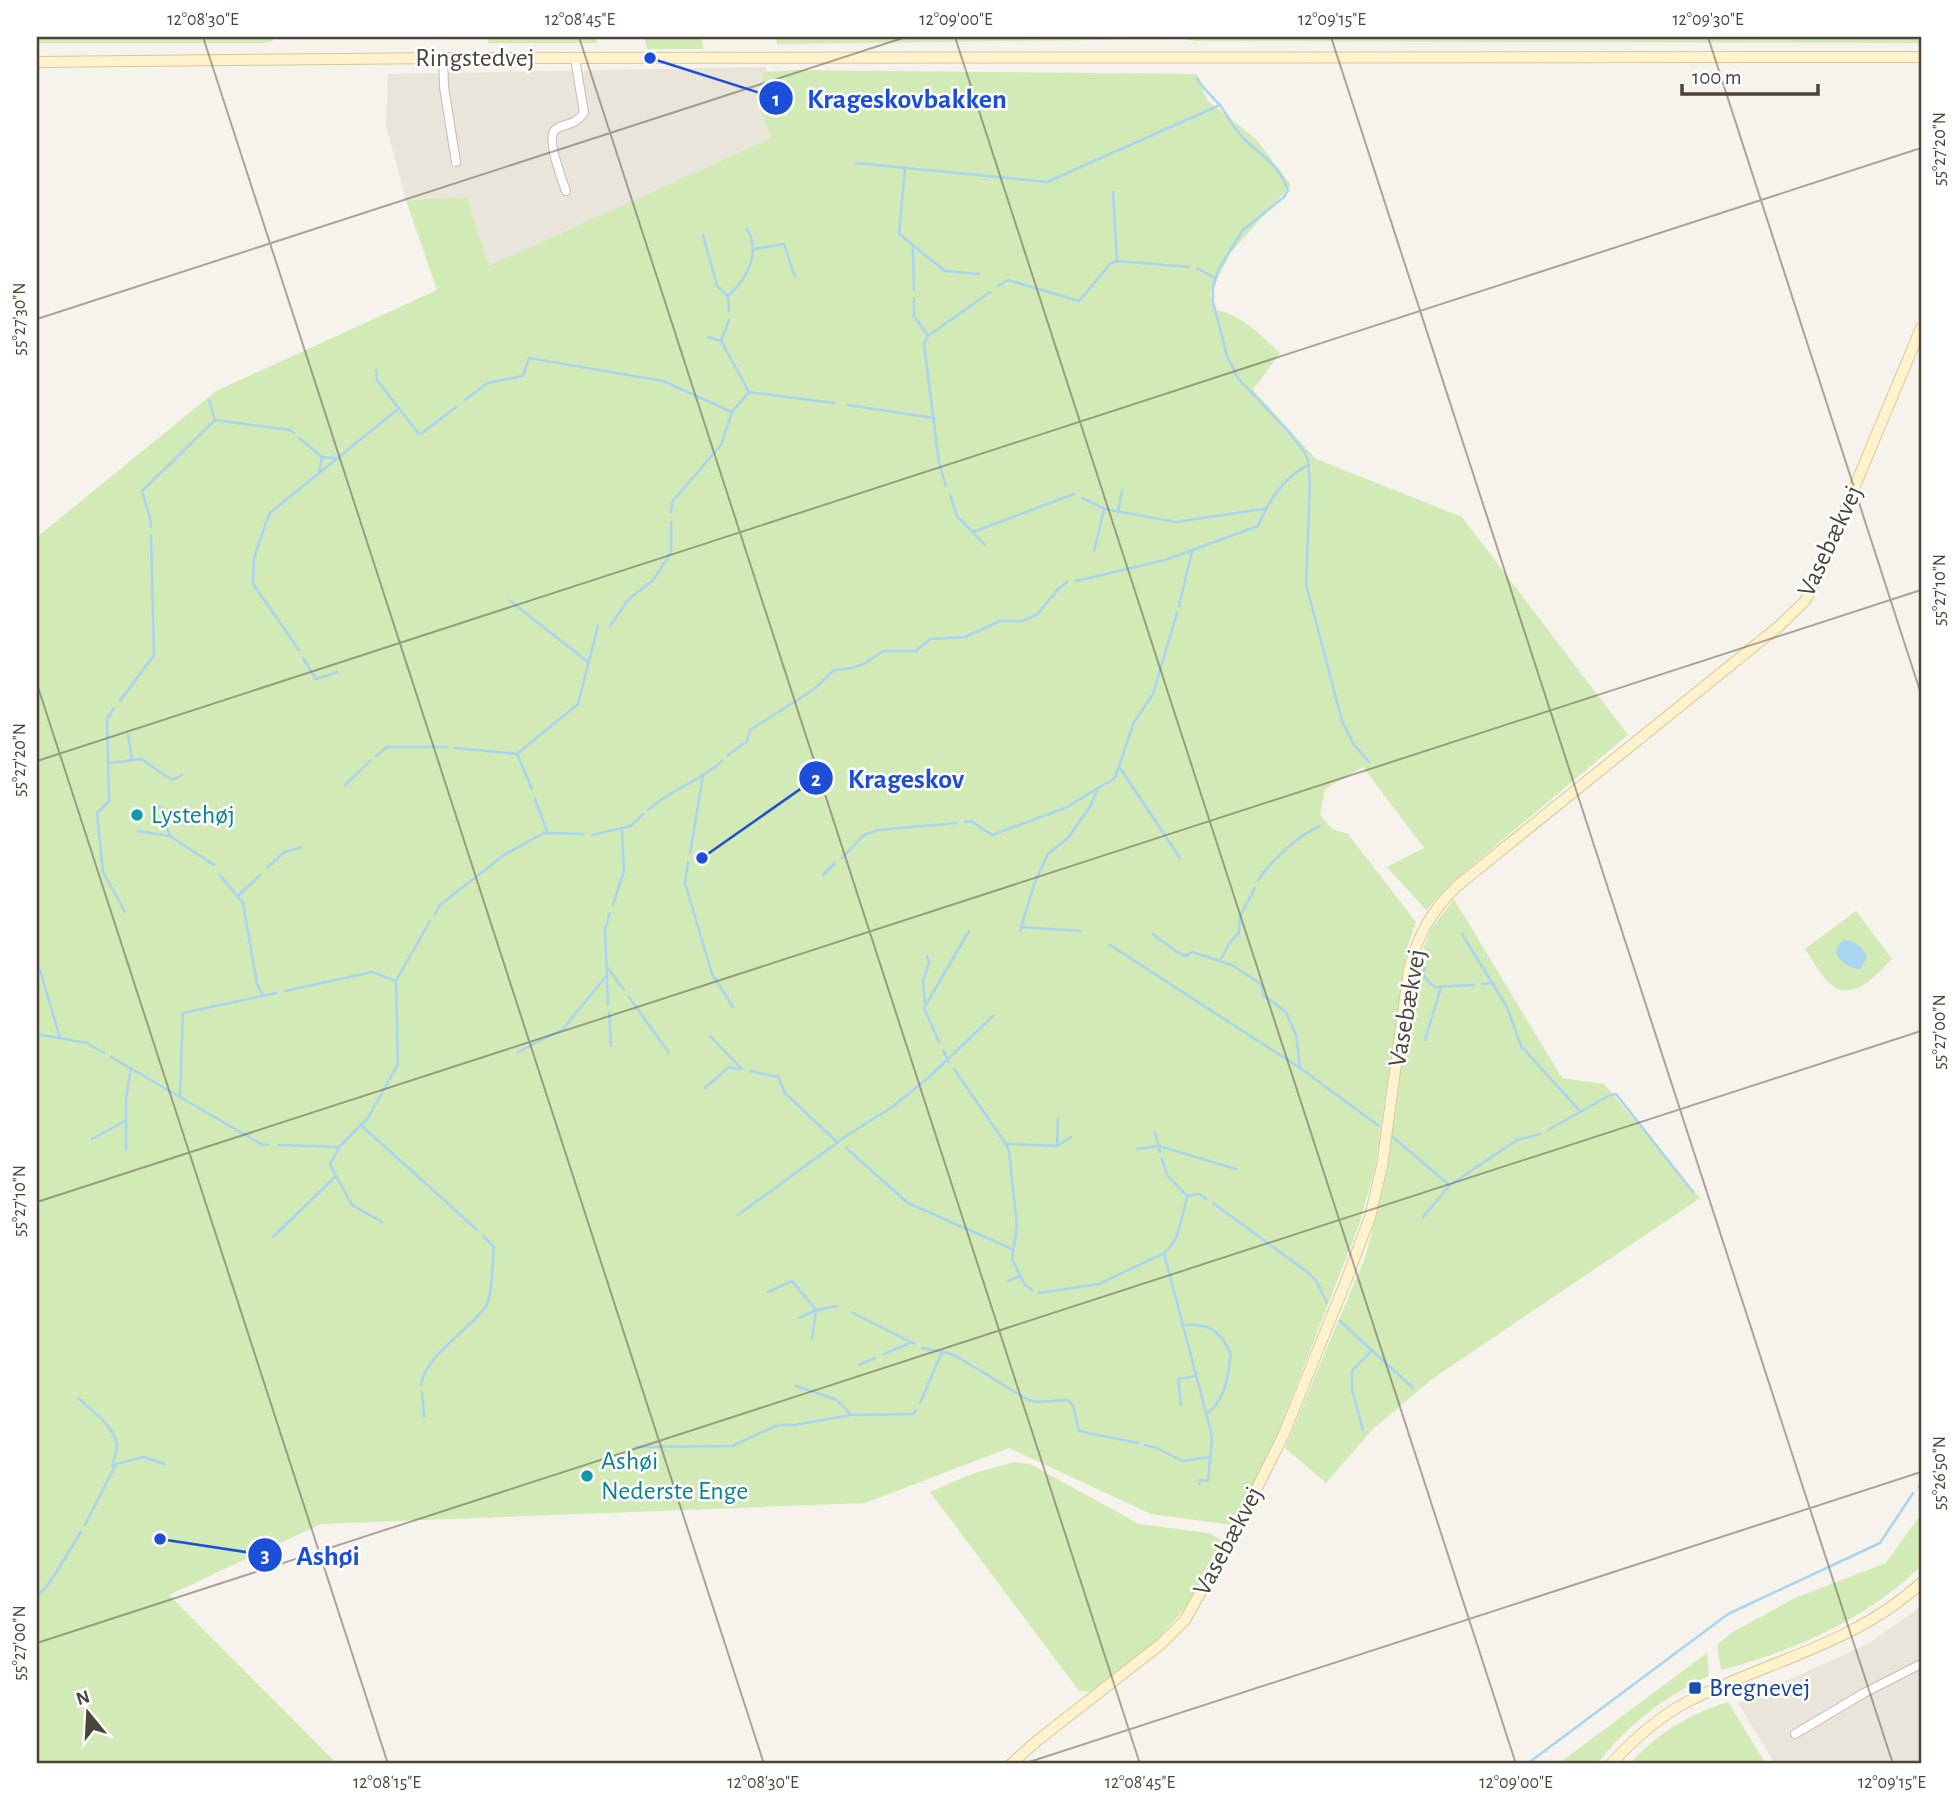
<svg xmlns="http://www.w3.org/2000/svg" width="1958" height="1801" viewBox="0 0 1958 1801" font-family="'Alegreya Sans',sans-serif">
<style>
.residential{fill:#eae5da}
.green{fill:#d2eab5}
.water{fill:#a9d4f2}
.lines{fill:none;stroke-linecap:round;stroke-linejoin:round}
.stream{stroke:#a9d4f2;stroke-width:2.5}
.street-casing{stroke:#c2bbae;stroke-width:10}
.secondary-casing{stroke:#d6c79b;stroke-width:12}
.street{stroke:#fff;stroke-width:8}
.secondary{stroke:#fff3cd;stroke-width:10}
.ticks{fill:none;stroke:#4b4439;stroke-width:2;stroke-opacity:0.45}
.culture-dot{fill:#0f9aa8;stroke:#fff;stroke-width:2.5}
.transit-dot{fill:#1a4fb4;stroke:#fff;stroke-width:2.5}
.labels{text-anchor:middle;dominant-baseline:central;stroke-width:5;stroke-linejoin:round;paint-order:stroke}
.street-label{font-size:26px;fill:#4b4439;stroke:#fff}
.culture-label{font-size:26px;fill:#0d838f;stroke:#fff;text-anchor:start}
.transit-label{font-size:26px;fill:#164399;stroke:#fff;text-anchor:start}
.leader{fill:none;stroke:#1d4ed8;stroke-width:2.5}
.callout-dot{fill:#1d4ed8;stroke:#fff;stroke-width:2.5}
.mark-label{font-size:21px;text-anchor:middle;font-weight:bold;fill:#fff}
.callout-label{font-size:28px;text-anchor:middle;font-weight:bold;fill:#1d4ed8;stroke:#fff;stroke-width:5;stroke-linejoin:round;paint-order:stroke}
.neatline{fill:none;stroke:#4b4439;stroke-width:2.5}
.ticks-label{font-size:18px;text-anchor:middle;fill:#4b4439}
</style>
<rect width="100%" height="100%" fill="#f6f3ec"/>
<g class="residential">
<path d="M 766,67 L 771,138 L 489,267 L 467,197 L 406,200 L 386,125 L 388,74 Z"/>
<path d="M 1921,1606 L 1921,1764 L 1775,1764 L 1738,1703 L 1870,1643 Z"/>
</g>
<g class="green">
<path d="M 37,37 L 273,37 L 273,41 L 263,43 L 37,43 Z"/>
<path d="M 488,37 L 596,37 L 597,43 L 488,43 Z"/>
<path d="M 644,37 L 702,37 L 703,49 L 647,49 Z"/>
<path d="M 776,37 L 1921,37 L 1921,43 L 1195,41 L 1183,39 L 777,44 Z"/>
<path d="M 796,70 L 1197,74 L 1207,100 L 1256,139 L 1291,185 L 1231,252 L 1210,294 L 1216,310 C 1243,315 1261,336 1280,353 L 1253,390 L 1316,459 L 1462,517 L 1628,735 L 1451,883 L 1426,910 L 1387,867 L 1424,848 L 1363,767 L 1325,789 L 1320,815 L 1332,829 L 1348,834 L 1416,922 L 1407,948 L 1399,1001 L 1375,1169 L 1359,1225 L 1276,1438 L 1233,1525 L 1151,1514 L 1009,1448 L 865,1503 L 321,1524 L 169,1595 L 337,1764 L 37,1764 L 37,537 L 216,391 L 437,290 L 406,200 L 467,197 L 489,266 L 771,138 L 758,104 L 764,72 Z"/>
<path d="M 1454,899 L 1562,1078 L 1604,1084 L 1700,1198 L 1432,1379 L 1372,1430 L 1326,1483 L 1285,1448 L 1366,1255 L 1387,1172 L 1415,971 L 1431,929 Z"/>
<path d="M 1856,911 L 1892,959 C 1878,973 1854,1003 1832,985 C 1821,977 1813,960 1805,949 Z"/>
<path d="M 1014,1462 L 1030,1464 L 1139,1524 L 1209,1533 L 1221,1540 L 1186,1607 L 1155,1642 L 1091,1691 L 1079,1691 L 930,1492 L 972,1474 Z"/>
<path d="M 1921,1514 L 1921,1566 C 1867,1619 1794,1651 1721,1670 L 1717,1645 L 1731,1633 L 1795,1598 L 1886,1563 Z"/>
<path d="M 1707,1653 L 1709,1676 C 1666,1695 1625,1727 1597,1764 L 1558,1764 Z"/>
<path d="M 1728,1702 L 1766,1764 L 1630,1764 C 1657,1733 1689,1714 1728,1702 Z"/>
</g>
<path class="water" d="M 1844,940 C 1856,942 1861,946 1867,957 L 1861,969 C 1846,969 1825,952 1844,940 Z"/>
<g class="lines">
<g class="stream">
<path d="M 1197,78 C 1203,89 1211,95 1219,104 C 1228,115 1234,130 1245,140 C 1263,156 1279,166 1288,190 L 1284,197 L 1243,230 L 1218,270 L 1213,288 L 1213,302 L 1227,356 L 1238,378 L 1287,430 L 1304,451 L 1308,460 L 1310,482 L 1306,584 L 1342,721 L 1354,745 L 1369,762"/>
<path d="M 856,163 L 1047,182 L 1220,105"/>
<path d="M 905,169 L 899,234 L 945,271 L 979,274"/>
<path d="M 1113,192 L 1117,261"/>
<path d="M 703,235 L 717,286 L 728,296"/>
<path d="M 913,248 L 914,290"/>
<path d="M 754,249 L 784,244 L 795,277"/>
<path d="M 1197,268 L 1215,278"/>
<path d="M 998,286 L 1008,280 L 1079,301 L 1111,263 L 1117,261 L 1189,267"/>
<path d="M 914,298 L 914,316 L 928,336"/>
<path d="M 729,311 L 728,296 C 747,279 761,253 747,229"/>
<path d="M 729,320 L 721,341 L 749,392"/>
<path d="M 708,337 L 721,341"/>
<path d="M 376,370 L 377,380 L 418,433 L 422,433 L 456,407"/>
<path d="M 749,392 L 834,403"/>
<path d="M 209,400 L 215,420 L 290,430 L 294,433"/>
<path d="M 465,400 L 488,383 L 523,376 L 529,358 L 663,381 L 732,412"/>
<path d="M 848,405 L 934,418"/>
<path d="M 299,438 L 322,457"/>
<path d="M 319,472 L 322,457 L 335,458"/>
<path d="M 946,486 L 939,463 L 924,344 L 928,336 L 990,292"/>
<path d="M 950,495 L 957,516 L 985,545"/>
<path d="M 1082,498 L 1105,509 L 1176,522 L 1263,509"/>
<path d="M 671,512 L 672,502 L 721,445 L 732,412 L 749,392"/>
<path d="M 1118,512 L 1122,491"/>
<path d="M 151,527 L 150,517 L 142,491 L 215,420"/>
<path d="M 973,532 L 1074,494"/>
<path d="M 1094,551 L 1104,510"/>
<path d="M 1076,581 L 1165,560 L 1258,526 C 1267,503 1285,475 1309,465"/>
<path d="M 509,600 L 588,662"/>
<path d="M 1179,606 L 1192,551"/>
<path d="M 610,626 L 628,600 L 653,580 L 671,553 L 671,522"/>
<path d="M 299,650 L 253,584 L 254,558 L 268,517 L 271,512 L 398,409"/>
<path d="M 303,658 L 316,679 L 337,672"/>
<path d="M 120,701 L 154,655 L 151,535"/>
<path d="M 114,708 L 107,719 L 109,801 L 97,813 L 103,872 L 125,912"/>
<path d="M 128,734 L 132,759"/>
<path d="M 455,748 L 517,754 L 578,704 L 598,626"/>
<path d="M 517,754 L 532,789"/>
<path d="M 728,755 L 747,741 L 750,730 L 813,690 L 834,670 L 851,668 L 864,664 L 883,651 L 916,651 L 930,639 L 965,637 L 1000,621 L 1022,621 L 1038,614 L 1057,590 L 1067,582"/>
<path d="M 376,756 L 387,747 L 447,747"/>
<path d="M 110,763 L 141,759 L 172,780 L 182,775"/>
<path d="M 1120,768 L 1180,858"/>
<path d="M 345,785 L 370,761"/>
<path d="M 535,799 L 547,831"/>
<path d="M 159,806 L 170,836 L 214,865"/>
<path d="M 648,810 C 670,789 700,782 722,761"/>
<path d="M 965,822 L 971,821 L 992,835 L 1065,808 L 1115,778 L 1134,722 L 1153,694 L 1177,613"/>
<path d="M 138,831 L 169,836"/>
<path d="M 592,835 L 631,826 L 643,814"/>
<path d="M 690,854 L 703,775"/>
<path d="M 842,858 L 864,835 L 878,830 L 957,823"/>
<path d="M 688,862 L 685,883 L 712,974 L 733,1007"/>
<path d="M 267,868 L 283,853 L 301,847"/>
<path d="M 219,874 L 243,903 L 257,984 L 263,995"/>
<path d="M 823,875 L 835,863"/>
<path d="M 1258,881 C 1270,861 1299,835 1320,826"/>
<path d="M 238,896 L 260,875"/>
<path d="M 613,905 L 624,871 L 622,829"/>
<path d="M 435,914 L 440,905 L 504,855 L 544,833 L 584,834"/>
<path d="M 1021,927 L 1080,931"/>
<path d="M 1020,931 L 1035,882 L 1048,854 L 1068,838 L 1091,805 L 1097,790"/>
<path d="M 1153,934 L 1177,952 L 1186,956 L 1192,952 L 1232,965 L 1261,984 L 1263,995 L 1286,1012 L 1296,1035 L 1300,1067"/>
<path d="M 1462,934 L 1507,1007 L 1521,1046 L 1580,1111"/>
<path d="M 1110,945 L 1300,1068 L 1379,1126"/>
<path d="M 1219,962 L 1231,941 L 1239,933 L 1240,916 L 1255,888"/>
<path d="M 607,967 L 624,990"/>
<path d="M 1425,968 L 1422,974 L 1434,987 L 1474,985"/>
<path d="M 40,970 L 60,1038"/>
<path d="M 1482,984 L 1493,983"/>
<path d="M 285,991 L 372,972 L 396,981"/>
<path d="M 629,997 L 669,1053"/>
<path d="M 608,1004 L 605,930 L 610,913"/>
<path d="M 925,1004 L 923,982 L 929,963 L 927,956"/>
<path d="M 609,1012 L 611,1046"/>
<path d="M 37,1034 L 87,1043 L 104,1053"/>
<path d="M 710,1036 L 742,1069"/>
<path d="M 1425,1040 L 1441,987"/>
<path d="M 939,1042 L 924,1008 L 969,931"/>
<path d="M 943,1050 L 949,1062"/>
<path d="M 518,1052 L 563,1029 L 607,975"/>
<path d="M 111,1057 L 261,1144 L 269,1145"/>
<path d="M 954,1069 L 1006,1144 L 1009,1151 L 1017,1226 L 1012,1259 L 1025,1285 L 1032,1290"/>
<path d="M 750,1071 L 778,1077 L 785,1093 L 838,1143"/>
<path d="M 705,1088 L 729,1067 L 739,1069"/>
<path d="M 180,1097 L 183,1013 L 276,993"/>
<path d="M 361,1125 L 477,1230"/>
<path d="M 1548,1130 L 1610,1095 L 1616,1094 L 1693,1192"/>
<path d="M 1155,1133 L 1160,1152"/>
<path d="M 1393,1137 L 1449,1185"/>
<path d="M 92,1139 L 125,1121"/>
<path d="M 1007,1144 L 1057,1146 L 1071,1137"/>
<path d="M 279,1145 L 339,1147"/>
<path d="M 1057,1146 L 1058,1119"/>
<path d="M 846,1148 L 908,1203 L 1012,1249"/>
<path d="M 1137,1149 L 1159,1146 L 1236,1169"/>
<path d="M 126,1150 L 126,1098 L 131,1068"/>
<path d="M 1162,1159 L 1167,1175 L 1187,1196"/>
<path d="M 1213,1203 L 1310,1274 L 1317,1282 L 1327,1303"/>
<path d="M 738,1215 L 849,1134 L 891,1108 L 929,1077 L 993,1016"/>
<path d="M 1423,1217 L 1450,1185 L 1517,1140 L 1540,1134"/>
<path d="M 382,1222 L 352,1205 L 330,1165 L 339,1147 L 368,1118 L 398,1064 L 396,981 L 430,921"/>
<path d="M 273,1237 L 336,1176"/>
<path d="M 1164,1253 L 1210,1428 L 1212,1439 L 1208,1481 L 1200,1480 L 1199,1484"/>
<path d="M 1008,1281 L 1021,1276"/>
<path d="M 768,1292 L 792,1281 L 816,1310 L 812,1339"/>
<path d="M 1039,1293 L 1099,1284 L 1164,1253 C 1182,1239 1180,1216 1188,1196 L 1199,1194 L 1206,1199"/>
<path d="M 851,1312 L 915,1344"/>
<path d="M 799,1318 L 816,1310 L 837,1306"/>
<path d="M 1340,1321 L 1413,1388"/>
<path d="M 1182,1325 C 1209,1323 1219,1329 1231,1354 C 1227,1379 1227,1396 1207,1414"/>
<path d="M 922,1348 L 948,1353 L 958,1357 L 1028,1400 L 1037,1402 L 1068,1400 L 1073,1406 L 1079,1431 L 1138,1443"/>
<path d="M 884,1354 L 910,1343"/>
<path d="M 859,1365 L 875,1358"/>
<path d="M 421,1385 C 426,1354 469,1331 486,1306 C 493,1295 492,1261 494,1247 L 483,1236"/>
<path d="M 796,1386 L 837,1400 L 850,1414"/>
<path d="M 422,1393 L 424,1417"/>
<path d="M 78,1398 C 91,1410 113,1425 117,1444 C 118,1452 113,1458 113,1466"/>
<path d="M 920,1403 L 942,1352"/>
<path d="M 1181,1405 L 1178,1379 L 1196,1376"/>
<path d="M 1363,1430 L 1352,1390 L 1352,1371 L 1372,1350"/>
<path d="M 1145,1445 L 1157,1448 L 1182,1461 L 1210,1457"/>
<path d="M 636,1447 L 732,1446 L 778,1425 L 795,1425 L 851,1415 L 913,1414 L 916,1411"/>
<path d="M 1919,1487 L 1921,1483"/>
<path d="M 85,1525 L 116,1464 L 143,1457 L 165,1464"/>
<path d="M 37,1597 L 50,1582 L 81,1532"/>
<path d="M 1527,1764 L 1728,1614 L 1880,1543 L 1913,1493"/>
</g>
<g class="street-casing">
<g id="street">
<path d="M 443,58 L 444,87 L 456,162"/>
<path d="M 566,191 C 562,180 546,138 555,130 C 564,122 572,128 584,113 L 575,58"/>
<path d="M 1795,1734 L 1864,1693 L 1921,1664"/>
</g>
</g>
<g class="secondary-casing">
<g id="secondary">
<path d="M 37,62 L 443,58 L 1921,57"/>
<path d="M 1011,1764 L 1038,1740 L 1161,1644 L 1185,1620 L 1236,1530 L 1283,1436 L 1346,1281 L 1370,1217 L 1382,1166 L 1409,969 C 1419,933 1430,913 1457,886 L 1778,627 L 1805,601 L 1814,584 L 1921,328"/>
<path d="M 1611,1764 C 1634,1739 1659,1716 1689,1701 C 1768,1661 1855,1644 1921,1583"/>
</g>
</g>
<use href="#street" class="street"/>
<use href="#secondary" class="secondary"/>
</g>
<path class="ticks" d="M 203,37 L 764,1764M 579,37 L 1140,1764M 955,37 L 1516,1764M 1331,37 L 1893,1764M 1708,37 L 1921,694M 37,319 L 906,37M 37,684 L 388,1764M 37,761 L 1921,148M 37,1202 L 1921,590M 37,1643 L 1921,1031M 1023,1764 L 1921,1472"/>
<g class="culture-dot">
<circle cx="137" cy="815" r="7"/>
<circle cx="587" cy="1476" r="7"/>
</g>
<rect class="transit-dot" x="1688" y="1681" width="14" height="14" rx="3.5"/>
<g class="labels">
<g class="street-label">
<text x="475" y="58">Ringstedvej</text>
<text transform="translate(1830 541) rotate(-65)">Vasebækvej</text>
<text transform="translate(1407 1008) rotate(-80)">Vasebækvej</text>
<text transform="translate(1228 1541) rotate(-62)">Vasebækvej</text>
</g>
<g class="culture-label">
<text x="151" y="815">Lystehøj</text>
<text x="601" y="1461">Ashøi<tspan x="601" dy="30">Nederste Enge</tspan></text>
</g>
<g class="transit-label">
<text x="1709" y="1688">Bregnevej</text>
</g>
</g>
<path class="leader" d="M650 58L776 98M702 858L816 778M160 1539L265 1555"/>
<g class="callout-dot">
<circle cx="650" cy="58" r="7"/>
<circle cx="702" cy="858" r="7"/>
<circle cx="160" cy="1539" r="7"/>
<circle cx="776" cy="98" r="18"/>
<circle cx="816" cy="778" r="18"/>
<circle cx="265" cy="1555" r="18"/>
</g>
<g class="mark-label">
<text x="776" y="106">1</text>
<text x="816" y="786">2</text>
<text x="265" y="1562">3</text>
</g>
<g class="callout-label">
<text x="907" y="108">Krageskovbakken</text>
<text x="906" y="788">Krageskov</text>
<text x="328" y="1565">Ashøi</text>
</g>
<rect width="1958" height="1801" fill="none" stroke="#ffffff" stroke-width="77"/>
<g transform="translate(88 1713) rotate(342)" stroke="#ffffff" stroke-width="5" paint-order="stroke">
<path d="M0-5L12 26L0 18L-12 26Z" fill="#4b4439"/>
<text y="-10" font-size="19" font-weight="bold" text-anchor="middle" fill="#4b4439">N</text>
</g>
<path d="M1682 84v10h136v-10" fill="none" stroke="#4b4439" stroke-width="3.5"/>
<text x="1692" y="84" font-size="21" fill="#4b4439" stroke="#ffffff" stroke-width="5" paint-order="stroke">100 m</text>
<rect x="38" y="38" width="1882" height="1724" class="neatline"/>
<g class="ticks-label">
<text x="203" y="25">12°08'30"E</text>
<text x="580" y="25">12°08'45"E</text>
<text x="956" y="25">12°09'00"E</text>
<text x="1332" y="25">12°09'15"E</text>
<text x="1708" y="25">12°09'30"E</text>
<text transform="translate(1939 149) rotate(-90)" y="6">55°27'20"N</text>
<text transform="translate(19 319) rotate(-90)" y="6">55°27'30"N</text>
<text transform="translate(1939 590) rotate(-90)" y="6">55°27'10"N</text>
<text transform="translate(19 760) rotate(-90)" y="6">55°27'20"N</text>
<text transform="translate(1939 1032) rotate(-90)" y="6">55°27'00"N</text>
<text transform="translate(19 1201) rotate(-90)" y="6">55°27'10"N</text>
<text transform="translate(1939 1473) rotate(-90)" y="6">55°26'50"N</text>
<text transform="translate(19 1643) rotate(-90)" y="6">55°27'00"N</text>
<text x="387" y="1788">12°08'15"E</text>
<text x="763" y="1788">12°08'30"E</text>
<text x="1140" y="1788">12°08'45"E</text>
<text x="1516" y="1788">12°09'00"E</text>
<text x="1892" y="1788">12°09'15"E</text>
</g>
</svg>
